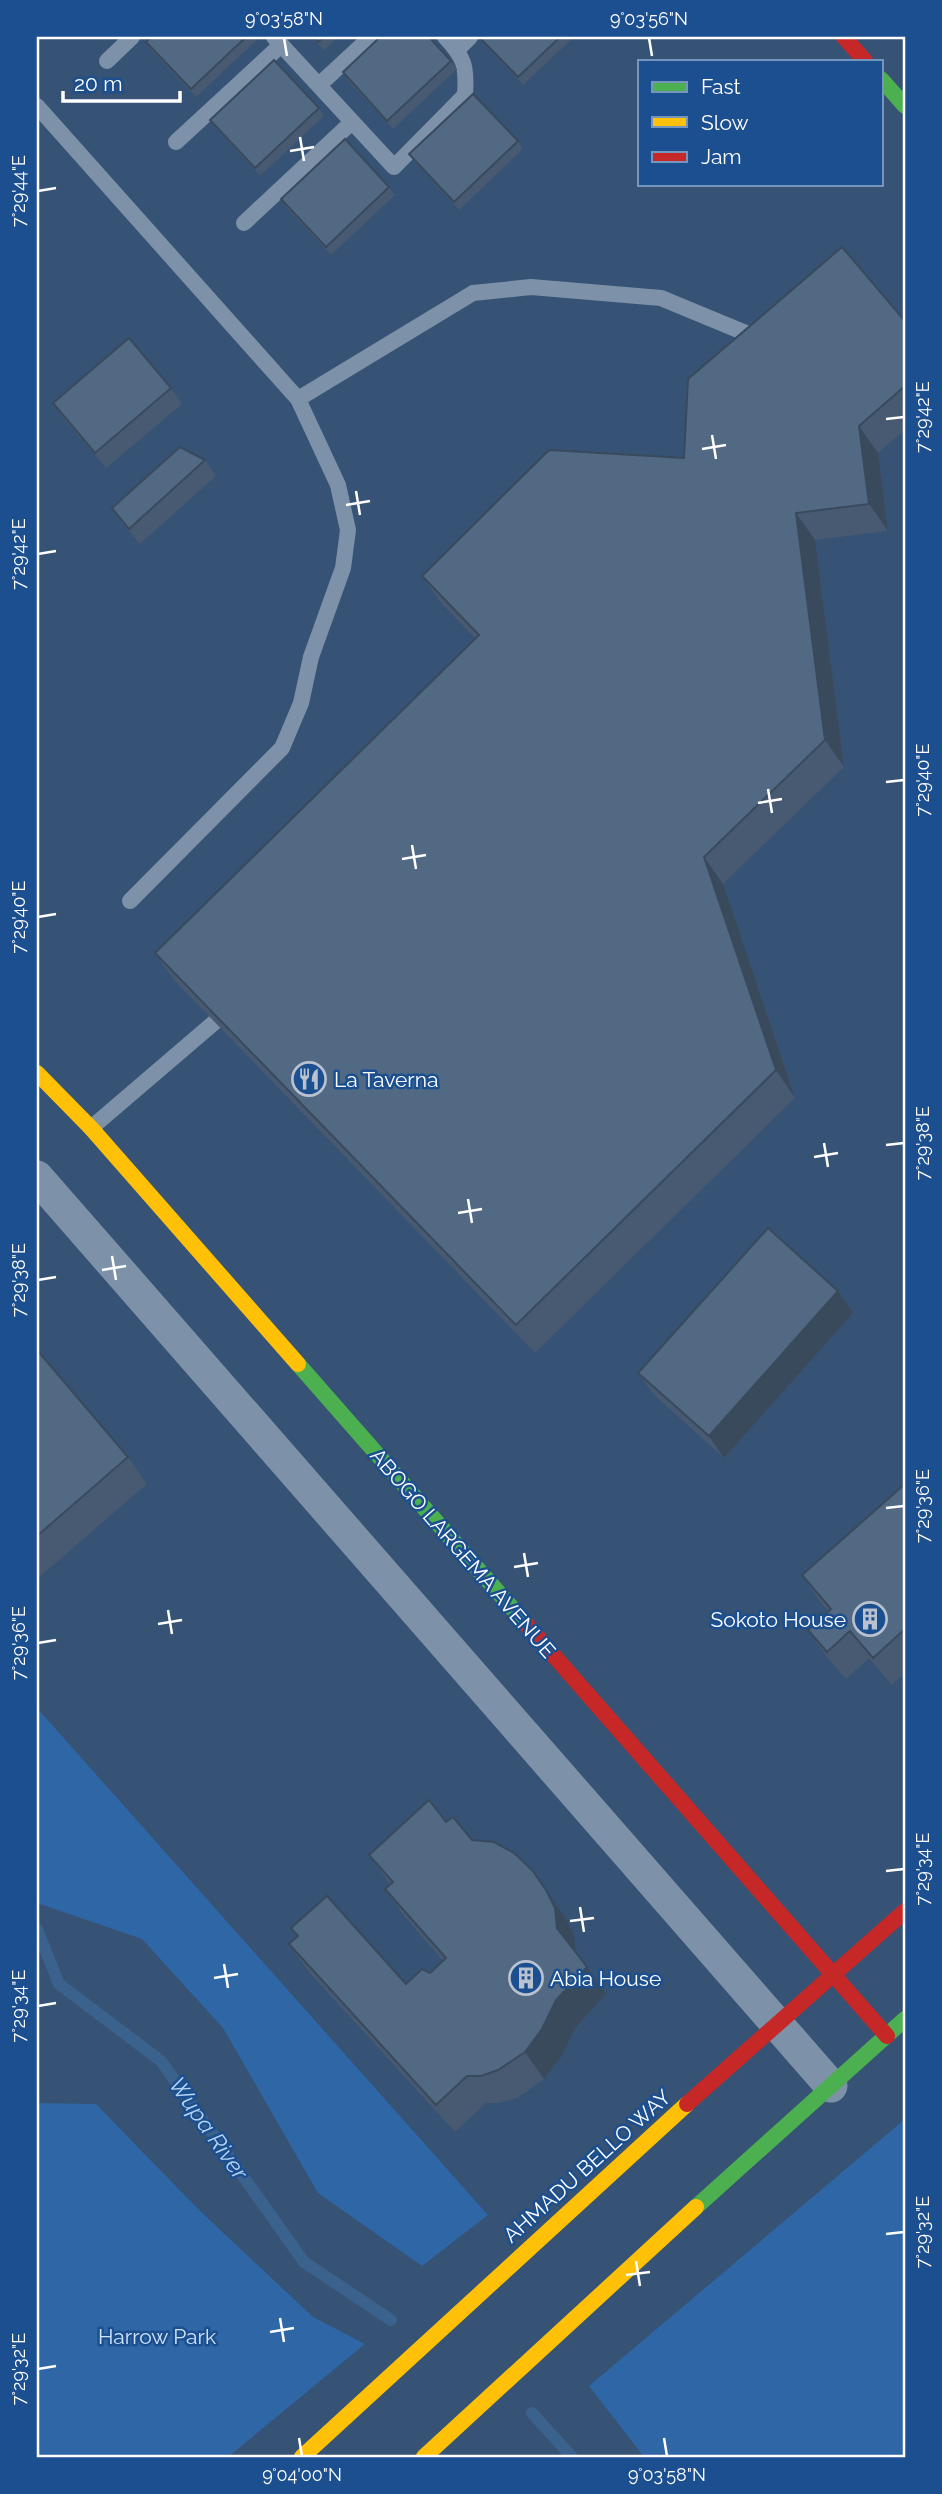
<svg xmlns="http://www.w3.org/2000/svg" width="942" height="2494" viewBox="0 0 942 2494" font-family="Raleway,sans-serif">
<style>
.green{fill:#2f66a5}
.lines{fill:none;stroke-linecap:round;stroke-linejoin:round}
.stream{stroke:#3b618d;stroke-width:12}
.lane{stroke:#7d92a8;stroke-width:16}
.street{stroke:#7d92a8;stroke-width:33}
.fast{stroke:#4caf50;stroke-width:16}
.slow{stroke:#ffc107;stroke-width:16}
.jam{stroke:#c62828;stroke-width:16}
.wall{fill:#475a72}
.shaded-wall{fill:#394a5c}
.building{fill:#526984;stroke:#394a5c;stroke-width:2}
.ticks{fill:none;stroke:#fff;stroke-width:2.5}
.labels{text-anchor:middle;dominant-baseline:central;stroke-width:5;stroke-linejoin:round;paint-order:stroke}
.poi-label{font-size:21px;fill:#fff;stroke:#1b4f8f;text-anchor:start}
.street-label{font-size:21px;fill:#fff;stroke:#1b4f8f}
.park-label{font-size:21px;fill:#cfe3fa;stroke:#1b4f8f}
.water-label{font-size:23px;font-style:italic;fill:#b5d3f5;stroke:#1b4f8f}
.neatline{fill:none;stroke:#fff;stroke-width:2.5}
.ticks-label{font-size:18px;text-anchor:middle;fill:#fff}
</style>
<rect width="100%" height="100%" fill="#365274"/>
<g class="green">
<path d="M 37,1708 L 488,2215 L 422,2266 L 318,2193 L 223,2028 L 142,1939 L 37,1903 Z"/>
<path d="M 37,2103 L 96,2104 L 197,2208 L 313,2317 L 365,2344 L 228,2457 L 37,2457 Z"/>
<path d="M 905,2119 L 905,2457 L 644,2457 L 589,2386 Z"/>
</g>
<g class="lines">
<g class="stream">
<path d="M 37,1929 L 59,1984 L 161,2061 L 304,2262 L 391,2320"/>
<path d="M 532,2413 L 572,2457"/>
</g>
<g class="lane">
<path d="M 274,37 L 394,167 L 465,95 C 467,67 465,58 445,37"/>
<path d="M 457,50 L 470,37"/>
<path d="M 107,61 L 132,37"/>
<path d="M 319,85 L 371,37"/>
<path d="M 37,106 L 298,399 L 338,485 L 348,530 L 343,568 L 311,657 L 301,703 L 282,748 L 130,901"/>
<path d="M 176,142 L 281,45"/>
<path d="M 244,223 L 352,122"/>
<path d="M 298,399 L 473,293 L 531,287 L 661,298 L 760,339"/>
<path d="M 91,1128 L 230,1009"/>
</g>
<path class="street" d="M 37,1177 L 831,2086"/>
<g class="fast">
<path d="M 881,79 L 905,106"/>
<path d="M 298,1364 L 527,1625"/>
<path d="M 696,2207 L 905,2019"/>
</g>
<g class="slow">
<path d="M 37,1073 L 91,1128 L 298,1364"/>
<path d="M 302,2457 L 687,2104"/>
<path d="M 424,2457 L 696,2207"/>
</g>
<g class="jam">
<path d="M 844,37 L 865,61"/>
<path d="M 527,1625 L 887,2036"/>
<path d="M 687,2104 L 905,1911"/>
</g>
</g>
<g class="wall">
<path d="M 151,37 L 260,37 L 196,97 L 151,50 L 146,42 Z"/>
<path d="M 311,37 L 338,37 L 324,50 Z"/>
<path d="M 478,37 L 574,37 L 523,85 Z"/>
<path d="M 451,61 L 457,69 L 393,129 L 348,81 L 343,72 Z"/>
<path d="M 319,108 L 324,116 L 260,176 L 216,128 L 210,120 Z"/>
<path d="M 518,141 L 523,149 L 459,210 L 415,162 L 409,154 Z"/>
<path d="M 389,187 L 395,195 L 331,255 L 286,207 L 281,199 Z"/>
<path d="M 905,321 L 905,430 L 878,453 L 888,531 L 815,540 L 844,767 L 723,884 L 795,1098 L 535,1353 L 174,980 L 155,953 L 475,638 L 441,603 L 422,576 L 684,458 Z"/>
<path d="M 171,388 L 182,404 L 106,468 L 64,419 L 53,403 Z"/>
<path d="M 205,460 L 216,476 L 140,544 L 123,524 L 112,508 Z"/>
<path d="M 853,1313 L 724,1458 L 654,1395 L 638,1373 Z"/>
<path d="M 37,1350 L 128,1457 L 147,1484 L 37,1579 Z"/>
<path d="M 905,1484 L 905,1673 L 892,1685 L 869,1658 L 846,1679 L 827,1657 L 808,1630 L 829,1612 L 821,1603 L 802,1575 Z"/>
<path d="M 446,1822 L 472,1840 L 565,1917 L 574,1935 L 575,1952 L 606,1994 L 575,2028 L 561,2057 L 544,2079 L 517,2098 L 500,2103 L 486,2103 L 455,2132 L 308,1971 L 289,1944 L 297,1937 L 291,1928 L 406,1984 L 430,1973 L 443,1961 L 404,1916 L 385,1889 L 390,1884 L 369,1855 Z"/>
</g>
<g class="shaded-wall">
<path d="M 859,426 L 878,453 L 888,531 L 869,504 Z"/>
<path d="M 796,513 L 815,540 L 844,767 L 825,740 Z"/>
<path d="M 704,857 L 723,884 L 795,1098 L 776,1070 Z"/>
<path d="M 838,1291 L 853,1313 L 724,1458 L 709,1436 Z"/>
<path d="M 546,1890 L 565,1917 L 574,1935 L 576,1956 L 557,1928 Z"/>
<path d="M 587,1967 L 606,1994 L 575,2028 L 561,2057 L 544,2079 L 525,2052 L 556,2000 Z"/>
</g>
<g class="building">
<path d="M 151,37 L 246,37 L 191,89 L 146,42 Z"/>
<path d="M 313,37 L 324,37 L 318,42 Z"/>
<path d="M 380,37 L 429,37 L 451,61 L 387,121 L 343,72 Z"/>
<path d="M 479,37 L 560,37 L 518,77 Z"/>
<path d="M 274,60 L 319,108 L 255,168 L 210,120 Z"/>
<path d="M 473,94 L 518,141 L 454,202 L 409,154 Z"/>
<path d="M 345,139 L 389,187 L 326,247 L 281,199 Z"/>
<path d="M 842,247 L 905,321 L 905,386 L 859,426 L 869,504 L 796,513 L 825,740 L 704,857 L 776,1070 L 516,1325 L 155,953 L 479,635 L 422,576 L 549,450 L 684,458 L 688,379 Z"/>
<path d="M 129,338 L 171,388 L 95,453 L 53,403 Z"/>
<path d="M 180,447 L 205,460 L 129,529 L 112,508 Z"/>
<path d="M 768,1228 L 838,1291 L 709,1436 L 638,1373 Z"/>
<path d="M 37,1350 L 128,1457 L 37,1536 Z"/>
<path d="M 905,1484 L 905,1629 L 873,1658 L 850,1631 L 827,1652 L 808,1630 L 831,1609 L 802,1575 Z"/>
<path d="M 429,1800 L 446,1822 L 453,1817 L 472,1840 L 494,1842 L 514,1853 L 532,1870 L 546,1890 L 555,1908 L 557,1928 L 587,1967 L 556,2000 L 542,2029 L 525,2052 L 498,2070 L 481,2076 L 467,2076 L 436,2105 L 289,1944 L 298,1936 L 291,1928 L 327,1896 L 406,1984 L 422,1969 L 430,1973 L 446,1958 L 385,1889 L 393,1882 L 369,1855 Z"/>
</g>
<path class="ticks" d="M 284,38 L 287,56M 649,38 L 652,56M 300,137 L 304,161M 290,151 L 314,147M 38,191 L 56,188M 886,419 L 904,417M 712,435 L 716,459M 702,449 L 726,445M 356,491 L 360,515M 346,505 L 370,501M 38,554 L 56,551M 886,782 L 904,780M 768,789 L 772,813M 758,803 L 782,799M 412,845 L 416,869M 402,859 L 426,855M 38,917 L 56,914M 824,1143 L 828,1167M 886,1145 L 904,1143M 814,1157 L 838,1153M 468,1199 L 472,1223M 458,1213 L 482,1209M 112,1256 L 116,1280M 102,1270 L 126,1266M 38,1280 L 56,1277M 886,1508 L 904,1506M 524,1553 L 528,1577M 514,1567 L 538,1563M 168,1610 L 172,1634M 158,1624 L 182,1620M 38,1643 L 56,1640M 886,1871 L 904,1869M 580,1907 L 584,1932M 570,1921 L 594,1918M 224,1964 L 228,1988M 214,1978 L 238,1974M 38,2006 L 56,2003M 886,2234 L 904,2232M 636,2261 L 640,2286M 626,2275 L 650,2272M 280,2318 L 284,2342M 270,2332 L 294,2328M 38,2369 L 56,2366M 299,2438 L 302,2456M 664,2438 L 667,2456"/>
<defs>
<g id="restaurant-ring" transform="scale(1.75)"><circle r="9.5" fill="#1b4f8f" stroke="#b9c2ce" stroke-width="1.5"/><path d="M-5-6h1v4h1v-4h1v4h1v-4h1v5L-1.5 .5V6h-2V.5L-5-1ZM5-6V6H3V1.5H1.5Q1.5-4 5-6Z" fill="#b9c2ce"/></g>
<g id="building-ring" transform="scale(1.75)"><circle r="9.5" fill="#1b4f8f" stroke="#b9c2ce" stroke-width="1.5"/><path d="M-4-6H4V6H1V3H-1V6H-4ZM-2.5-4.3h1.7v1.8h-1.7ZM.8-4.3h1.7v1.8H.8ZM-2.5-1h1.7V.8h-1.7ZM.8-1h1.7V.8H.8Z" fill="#b9c2ce"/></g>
</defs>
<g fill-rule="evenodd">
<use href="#restaurant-ring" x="309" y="1079"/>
<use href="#building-ring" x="870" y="1619"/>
<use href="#building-ring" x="526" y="1978"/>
</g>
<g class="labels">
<g class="poi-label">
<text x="334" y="1079">La Taverna</text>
<text x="846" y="1619" text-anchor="end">Sokoto House</text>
<text x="550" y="1978">Abia House</text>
</g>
<g class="street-label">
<text transform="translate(463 1553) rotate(49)">ABOGO LARGEMA AVENUE</text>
<text transform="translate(587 2166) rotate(-42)">AHMADU BELLO WAY</text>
</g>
<g class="park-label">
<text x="157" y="2336">Harrow Park</text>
</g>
<g class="water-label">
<text transform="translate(209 2128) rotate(55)">Wupa River</text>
</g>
</g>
<rect width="942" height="2494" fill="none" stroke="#1b4f8f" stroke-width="77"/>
<rect x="638" y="60" width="245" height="126" fill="#1b4f8f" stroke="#7695bc" stroke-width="2"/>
<rect x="652" y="82" width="35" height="10" fill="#4caf50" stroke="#7695bc" stroke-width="2"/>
<text x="701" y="94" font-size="21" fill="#ffffff">Fast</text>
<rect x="652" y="117" width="35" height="10" fill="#ffc107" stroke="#7695bc" stroke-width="2"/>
<text x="701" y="130" font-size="21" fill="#ffffff">Slow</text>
<rect x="652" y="152" width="35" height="10" fill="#c62828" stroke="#7695bc" stroke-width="2"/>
<text x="701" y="164" font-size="21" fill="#ffffff">Jam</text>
<path d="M63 91v10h117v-10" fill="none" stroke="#ffffff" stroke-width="3.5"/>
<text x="74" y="91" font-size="21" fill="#ffffff" stroke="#1b4f8f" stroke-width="5" paint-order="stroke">20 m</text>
<rect x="38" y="38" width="866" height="2418" class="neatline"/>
<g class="ticks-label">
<text x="284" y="25">9°03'58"N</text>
<text x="649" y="25">9°03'56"N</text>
<text transform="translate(19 191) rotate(-90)" y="6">7°29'44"E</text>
<text transform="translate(923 417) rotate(-90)" y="6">7°29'42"E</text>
<text transform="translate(19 554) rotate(-90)" y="6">7°29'42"E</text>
<text transform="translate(923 780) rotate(-90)" y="6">7°29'40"E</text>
<text transform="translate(19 917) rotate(-90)" y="6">7°29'40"E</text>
<text transform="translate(923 1143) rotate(-90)" y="6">7°29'38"E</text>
<text transform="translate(19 1280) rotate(-90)" y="6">7°29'38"E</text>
<text transform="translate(923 1506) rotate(-90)" y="6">7°29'36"E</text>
<text transform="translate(19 1643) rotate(-90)" y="6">7°29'36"E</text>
<text transform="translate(923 1869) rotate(-90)" y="6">7°29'34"E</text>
<text transform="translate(19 2006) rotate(-90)" y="6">7°29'34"E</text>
<text transform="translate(923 2232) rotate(-90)" y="6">7°29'32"E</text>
<text transform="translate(19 2369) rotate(-90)" y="6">7°29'32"E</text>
<text x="302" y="2481">9°04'00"N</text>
<text x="667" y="2481">9°03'58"N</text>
</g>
</svg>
